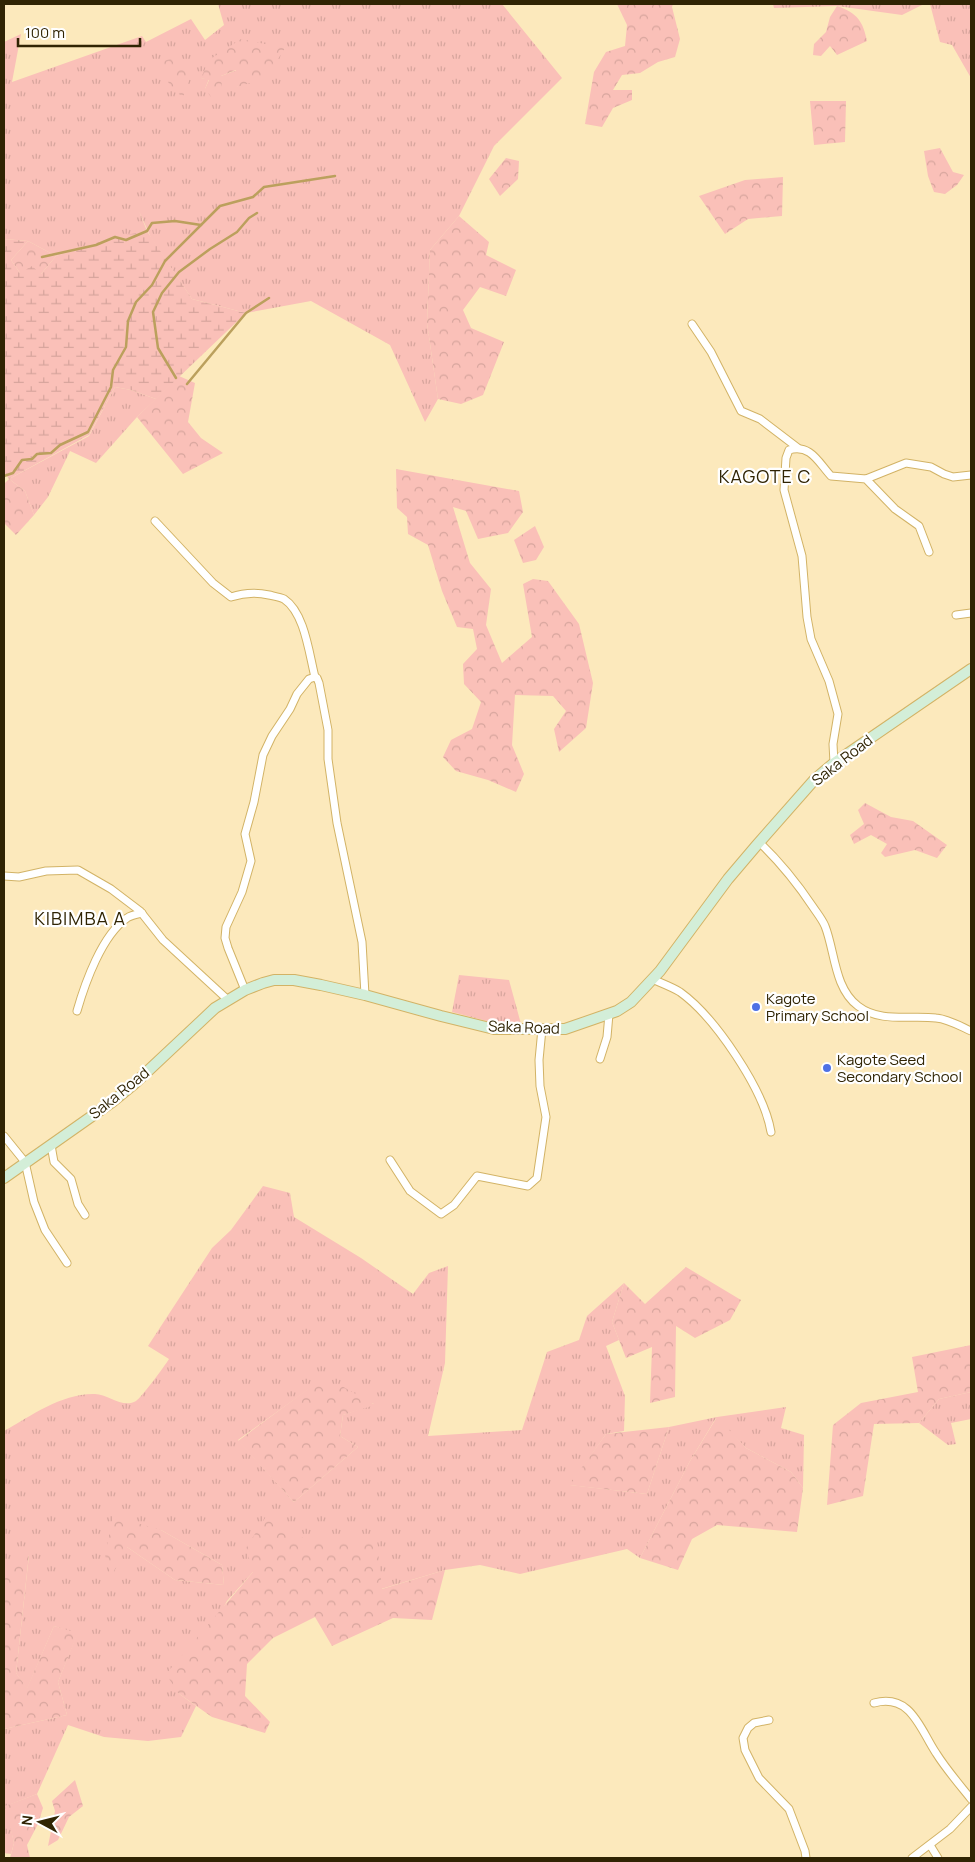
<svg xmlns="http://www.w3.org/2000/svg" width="975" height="1862" viewBox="0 0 975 1862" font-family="Manrope,sans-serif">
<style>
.grass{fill:url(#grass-tufts);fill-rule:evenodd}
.forest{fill:url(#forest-crowns)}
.wetland{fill:url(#wetland-marsh)}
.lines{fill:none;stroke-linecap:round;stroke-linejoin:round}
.stream{stroke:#bba05d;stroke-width:2.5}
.minor-casing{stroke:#d2b366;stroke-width:9}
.secondary-casing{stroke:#d2b366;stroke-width:12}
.minor{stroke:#fff;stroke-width:7}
.secondary{stroke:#d3eed8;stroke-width:10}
.poi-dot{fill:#4e71e5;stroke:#fff;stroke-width:2}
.labels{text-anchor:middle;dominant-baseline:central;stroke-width:4.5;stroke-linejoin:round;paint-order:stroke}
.street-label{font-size:15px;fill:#302403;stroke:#fff}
.poi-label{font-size:15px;fill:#302403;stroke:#fff;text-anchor:start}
.quarter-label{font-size:18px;letter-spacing:1px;fill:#302403;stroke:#fff}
</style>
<defs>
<pattern id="grass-tufts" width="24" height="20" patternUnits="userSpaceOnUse" patternTransform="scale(1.25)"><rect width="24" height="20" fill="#fac0b8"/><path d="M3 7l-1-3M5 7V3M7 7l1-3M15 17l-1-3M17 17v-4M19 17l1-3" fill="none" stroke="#d7a59d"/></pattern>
<pattern id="forest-crowns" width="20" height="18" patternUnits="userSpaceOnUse" patternTransform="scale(1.25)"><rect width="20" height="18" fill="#fac0b8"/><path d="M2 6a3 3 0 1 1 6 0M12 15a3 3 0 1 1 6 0" fill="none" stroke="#d7a59d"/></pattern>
<pattern id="wetland-marsh" width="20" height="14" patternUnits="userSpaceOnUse" patternTransform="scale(1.25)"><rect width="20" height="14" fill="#fac0b8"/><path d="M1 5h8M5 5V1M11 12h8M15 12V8" fill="none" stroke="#d7a59d"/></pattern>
</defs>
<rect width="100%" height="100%" fill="#fce9bc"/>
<g class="grass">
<path d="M 218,4 L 502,4 L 562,78 L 494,146 L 459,216 L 430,250 L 427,323 L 438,399 L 425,422 L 390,345 L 311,301 L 246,313 L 192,299 L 151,238 L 139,211 L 147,231 L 56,256 L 28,241 L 4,239 L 4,42 L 21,34 L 12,82 L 142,36 L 146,42 L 191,19 L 205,40 L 224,25 ZM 285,48 L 237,87 L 237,70 L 221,76 L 205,89 L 209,79 L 201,78 Z"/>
<path d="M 773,4 L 924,4 L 902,15 L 837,6 L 774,8 Z"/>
<path d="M 930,4 L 971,4 L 971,78 L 952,45 L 940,42 Z"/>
<path d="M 115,387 L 131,390 L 156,399 L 137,417 L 96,463 L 70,451 L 48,497 L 34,515 L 25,491 L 9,479 L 89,436 Z"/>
<path d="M 459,975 L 509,980 L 521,1024 L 498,1024 L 452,1012 Z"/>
<path d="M 263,1186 L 290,1193 L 294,1217 L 361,1258 L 413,1294 L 429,1273 L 448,1266 L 445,1363 L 428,1436 L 522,1430 L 547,1352 L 579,1340 L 587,1316 L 624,1283 L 612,1322 L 619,1340 L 606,1346 L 625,1396 L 624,1431 L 606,1434 L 570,1485 L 647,1494 L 669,1427 L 717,1417 L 786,1407 L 781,1428 L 804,1435 L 803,1488 L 791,1472 L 746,1448 L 716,1418 L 690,1461 L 640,1558 L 627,1549 L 520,1574 L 480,1565 L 445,1570 L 381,1589 L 376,1541 L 306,1540 L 253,1572 L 227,1601 L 178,1693 L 196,1706 L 181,1737 L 148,1741 L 104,1737 L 68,1725 L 37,1794 L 6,1806 L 14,1843 L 11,1854 L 4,1853 L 4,1729 L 67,1715 L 58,1682 L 77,1634 L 54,1626 L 27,1689 L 16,1673 L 29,1555 L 4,1576 L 4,1431 C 31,1416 62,1393 95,1394 C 108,1394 123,1409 136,1401 C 141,1398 164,1367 169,1359 L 148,1346 L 212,1248 L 231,1230 ZM 313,1386 L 374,1404 L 343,1415 L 340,1436 L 358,1447 L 294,1502 L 238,1440 ZM 161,1530 L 222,1565 L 224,1585 L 175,1580 L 127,1547 Z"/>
<path d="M 971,1392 L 971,1419 L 951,1423 L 956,1444 L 948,1445 L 919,1423 L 939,1399 Z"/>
</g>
<g class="forest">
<path d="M 617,4 L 673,4 L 672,7 L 680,39 L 675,57 L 658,62 L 640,73 L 622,75 L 613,90 L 632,90 L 632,100 L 613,108 L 602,127 L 585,124 L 594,72 L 606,52 L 625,46 L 627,25 Z"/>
<path d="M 837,6 C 858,13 863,22 867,41 L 837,55 L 830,46 L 821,56 L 813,55 L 814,44 L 826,32 L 830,17 Z"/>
<path d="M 241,39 L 285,48 L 266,78 L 237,87 L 236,70 L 221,76 L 222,87 L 211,97 L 205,89 L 209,80 L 201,78 L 209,60 Z"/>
<path d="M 178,57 L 190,78 L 183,97 L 171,88 L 159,62 Z"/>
<path d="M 810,101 L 846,101 L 845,142 L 814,145 Z"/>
<path d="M 940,148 L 953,172 L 964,175 L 957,185 L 945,194 L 934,192 L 928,176 L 924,151 Z"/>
<path d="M 506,158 L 519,161 L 518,179 L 500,196 L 489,179 Z"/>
<path d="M 783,177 L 782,216 L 748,219 L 725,234 L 699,196 L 745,180 Z"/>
<path d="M 459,216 L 489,242 L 486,255 L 516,270 L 506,296 L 480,287 L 463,310 L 471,328 L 504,342 L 483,395 L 461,404 L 438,399 L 427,323 L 430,250 Z"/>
<path d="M 28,241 L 56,256 L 41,274 L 20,273 L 11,260 Z"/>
<path d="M 179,376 L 195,383 L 188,422 L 201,438 L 223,453 L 183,474 L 137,417 Z"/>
<path d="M 396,469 L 519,491 L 523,512 L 508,533 L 478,539 L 466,511 L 453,507 L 470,563 L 491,589 L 486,625 L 502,663 L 532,637 L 523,584 L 533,579 L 548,581 L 579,624 L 593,683 L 586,728 L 559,752 L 554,729 L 566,711 L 553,696 L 515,695 L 512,745 L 524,774 L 516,792 L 488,780 L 456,771 L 443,757 L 451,740 L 472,729 L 481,702 L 464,684 L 463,664 L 477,649 L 473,629 L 457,627 L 442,591 L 428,545 L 408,534 L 407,517 L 397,508 Z"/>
<path d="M 9,479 L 25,491 L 34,515 L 16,535 L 4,523 L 4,484 Z"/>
<path d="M 535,526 L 544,547 L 536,560 L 523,563 L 514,540 Z"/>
<path d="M 865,803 L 891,817 L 913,821 L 947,845 L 937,858 L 915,850 L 885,857 L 881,853 L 887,844 L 871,835 L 854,844 L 850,835 L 864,824 L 858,810 Z"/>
<path d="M 686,1267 L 741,1300 L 730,1320 L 695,1338 L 676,1326 L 675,1397 L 650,1403 L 652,1347 L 626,1358 L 612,1322 L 624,1283 L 645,1304 Z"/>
<path d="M 971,1345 L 971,1392 L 939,1399 L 919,1423 L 874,1424 L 863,1496 L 827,1505 L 833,1425 L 861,1403 L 918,1392 L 912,1357 Z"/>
<path d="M 340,1385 L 375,1405 L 343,1415 L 340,1436 L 358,1447 L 294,1502 L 238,1441 L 312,1386 Z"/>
<path d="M 717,1417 L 746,1448 L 791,1472 L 803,1488 L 797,1532 L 717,1525 L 692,1539 L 678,1570 L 640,1558 L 690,1461 Z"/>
<path d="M 669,1427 L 647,1494 L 569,1485 L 606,1434 Z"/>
<path d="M 267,1515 L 306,1540 L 377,1540 L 382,1589 L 445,1570 L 432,1620 L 393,1618 L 332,1646 L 315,1617 L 273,1638 L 247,1664 L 245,1696 L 270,1722 L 265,1733 L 212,1717 L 178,1693 L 166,1674 L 253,1572 L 246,1548 Z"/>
<path d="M 113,1516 L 161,1530 L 222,1565 L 224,1585 L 175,1580 L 127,1547 L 111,1577 L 105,1555 Z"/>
<path d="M 29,1554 L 16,1673 L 27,1688 L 54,1626 L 78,1633 L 58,1682 L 67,1715 L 4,1729 L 4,1576 L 7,1571 Z"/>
<path d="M 75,1780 L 83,1806 L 69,1817 L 58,1840 L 48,1846 L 55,1811 L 52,1801 Z"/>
<path d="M 37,1794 L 43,1808 L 38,1824 L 27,1845 L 30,1858 L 10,1858 L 14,1843 L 5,1806 Z"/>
</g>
<path class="wetland" d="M 147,231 L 192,299 L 246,313 L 156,399 L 131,390 L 115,387 L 89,435 L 9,479 L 4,472 L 4,239 L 28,241 L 11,260 L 20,273 L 32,266 L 41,274 L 56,256 L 115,237 Z"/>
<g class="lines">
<g class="stream">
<path d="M 42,257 L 96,245 L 115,237 L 126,240 L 147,231 L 152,223 L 175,221 L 201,225"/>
<path d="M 176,378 L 158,348 L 153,312 L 162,293 L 179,272 L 210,249 L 237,232 L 249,218 L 257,213"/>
<path d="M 187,384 L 246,313 L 269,298"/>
<path d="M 4,476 L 13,473 L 22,460 L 32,459 L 37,454 L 51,453 L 60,445 L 88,432 L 111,387 L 113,370 L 126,347 L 128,321 L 136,302 L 152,285 L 165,261 L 220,206 L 253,197 L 264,187 L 335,176"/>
</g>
<g class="minor-casing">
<g id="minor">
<path d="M 692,324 L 711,352 L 741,411 L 760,419 L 798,448"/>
<path d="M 866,479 L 906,463 L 931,467 L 944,474 L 953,477 L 971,475"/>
<path d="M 155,521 L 213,583 L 231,597 C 243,593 256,592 269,595 C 273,596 280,597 284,599 C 305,613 309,654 315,677"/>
<path d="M 956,615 L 971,613"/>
<path d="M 834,763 L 833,744 L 838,714 L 829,681 L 811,639 L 807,617 L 802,556 L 784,490 L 786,458 L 789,450 C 811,444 818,462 831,476 L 866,479 L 895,509 L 919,526 L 929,552"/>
<path d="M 759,842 C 780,862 797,883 813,907 C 817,913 822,919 825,926 C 835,951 834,988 858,1006 C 880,1023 910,1015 936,1018 C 948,1019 960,1026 971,1031"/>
<path d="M 4,876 L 19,877 L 46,871 L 78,870 L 111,889 L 140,911 L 163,940 L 228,1000"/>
<path d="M 652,979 C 661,983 672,987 680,992 C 715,1017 764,1090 771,1132"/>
<path d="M 245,990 L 228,948 L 225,938 L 226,927 L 242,892 L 251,861 L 245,834 L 254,802 L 263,755 L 272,736 L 290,709 L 297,694 L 309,679 L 315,677 L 317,678 L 319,683 L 328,730 L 328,759 L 337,823 L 362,942 L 365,995"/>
<path d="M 77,1011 C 85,983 102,935 127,918 C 131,915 137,914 142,913"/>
<path d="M 600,1059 L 607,1037 L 609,1014"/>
<path d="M 4,1136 L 25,1162 L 34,1202 L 45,1230 L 67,1263"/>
<path d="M 51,1145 L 54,1162 L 71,1179 L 78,1204 L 85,1215"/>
<path d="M 390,1160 L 410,1191 L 441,1214 L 454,1205 L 477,1176 L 528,1186 L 537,1178 L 546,1117 L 540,1086 L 539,1060 L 542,1029"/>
<path d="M 874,1703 C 911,1693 920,1729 936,1753 C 946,1769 959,1784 971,1799"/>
<path d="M 769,1720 L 754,1723 L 748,1728 L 743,1738 L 745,1750 L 759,1778 L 789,1809 L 805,1851 L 806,1858"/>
<path d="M 930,1845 L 938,1858"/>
<path d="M 912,1858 L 950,1829 L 971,1807"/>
</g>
</g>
<g class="secondary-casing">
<path id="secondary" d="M 4,1178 L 112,1102 L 134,1084 L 215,1008 L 245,990 L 263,983 L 274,980 L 294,980 L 321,985 L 365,995 L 441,1016 L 494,1029 L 565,1029 L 617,1011 L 631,1002 L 660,971 L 728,879 L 756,846 L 815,779 L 834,763 L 971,669"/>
</g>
<use href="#minor" class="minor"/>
<use href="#secondary" class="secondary"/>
</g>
<g class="poi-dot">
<circle cx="756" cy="1007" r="5"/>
<circle cx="827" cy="1068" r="5"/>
</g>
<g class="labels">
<g class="street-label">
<text transform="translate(842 760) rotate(-38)">Saka Road</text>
<text transform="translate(524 1027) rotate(2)">Saka Road</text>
<text transform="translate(119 1093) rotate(-39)">Saka Road</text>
</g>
<g class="poi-label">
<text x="766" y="998">Kagote<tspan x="766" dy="17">Primary School</tspan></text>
<text x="837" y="1059">Kagote Seed<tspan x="837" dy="17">Secondary School</tspan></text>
</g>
<g class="quarter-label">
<text x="765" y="476">KAGOTE C</text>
<text x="80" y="918">KIBIMBA A</text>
</g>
</g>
<rect width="975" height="1862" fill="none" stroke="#302403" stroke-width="10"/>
<g transform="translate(40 1822) rotate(277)" stroke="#ffffff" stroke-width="4" paint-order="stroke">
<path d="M0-4L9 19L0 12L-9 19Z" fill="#302403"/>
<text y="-8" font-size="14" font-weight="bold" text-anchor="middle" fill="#302403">N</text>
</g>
<path d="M18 38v8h122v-8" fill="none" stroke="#302403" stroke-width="2.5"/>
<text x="25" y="38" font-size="15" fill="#302403" stroke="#ffffff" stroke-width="4" paint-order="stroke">100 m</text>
</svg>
